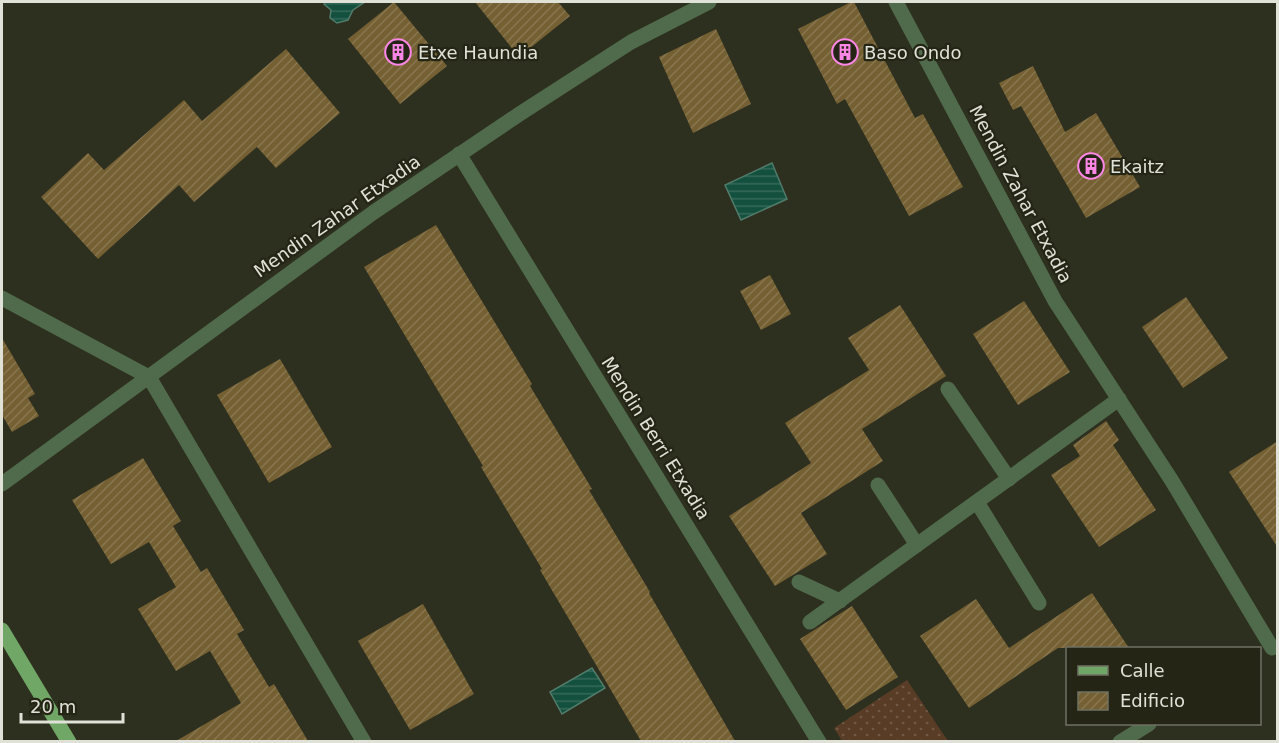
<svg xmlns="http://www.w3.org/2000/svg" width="1279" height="743" viewBox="0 0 1279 743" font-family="'DejaVu Sans',sans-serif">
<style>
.park{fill:url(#park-dots)}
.water{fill:url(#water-rules);stroke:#517c6c;stroke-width:1.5}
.building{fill:url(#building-hatch)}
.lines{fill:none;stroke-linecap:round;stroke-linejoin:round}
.minor{stroke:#506b4b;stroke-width:15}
.major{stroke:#70a766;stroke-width:15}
.labels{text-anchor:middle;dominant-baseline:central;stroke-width:4.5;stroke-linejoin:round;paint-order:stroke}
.poi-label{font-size:18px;fill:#e0e2d7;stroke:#242515;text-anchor:start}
.street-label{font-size:18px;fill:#e0e2d7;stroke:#242515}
</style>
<defs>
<pattern id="park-dots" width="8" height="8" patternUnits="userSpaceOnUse" patternTransform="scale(1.5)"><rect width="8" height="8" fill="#583c26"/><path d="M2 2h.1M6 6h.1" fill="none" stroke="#705845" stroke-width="1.8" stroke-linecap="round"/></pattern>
<pattern id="water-rules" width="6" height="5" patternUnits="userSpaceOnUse" patternTransform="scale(1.5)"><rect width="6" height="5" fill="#14503e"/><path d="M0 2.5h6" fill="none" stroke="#366959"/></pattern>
<pattern id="building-hatch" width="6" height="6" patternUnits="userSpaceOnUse" patternTransform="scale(1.5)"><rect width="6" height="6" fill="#746032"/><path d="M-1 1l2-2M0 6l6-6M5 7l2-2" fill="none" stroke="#88764f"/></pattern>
</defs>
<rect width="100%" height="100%" fill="#2d2f1f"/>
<path class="park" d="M 907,680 L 948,741 L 842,741 L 834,728 Z"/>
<g class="water">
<path d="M 325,2 L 365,2 L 353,10 L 348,20 L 337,23 L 330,18 L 331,10 L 324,4 Z"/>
<path d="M 772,163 L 787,199 L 741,220 L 725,185 Z"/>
<path d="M 592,668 L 605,688 L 562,714 L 550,692 Z"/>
</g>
<g class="building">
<path d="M 394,2 L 447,66 L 400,104 L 348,39 Z"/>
<path d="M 475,2 L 558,2 L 570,16 L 519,57 Z"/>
<path d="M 851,2 L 854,2 L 915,118 L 923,114 L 963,187 L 909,216 L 845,99 L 837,104 L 798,29 Z"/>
<path d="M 716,29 L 751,104 L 693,133 L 659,57 Z"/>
<path d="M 286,49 L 340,113 L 276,168 L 257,147 L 194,202 L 179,185 L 98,259 L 41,197 L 88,153 L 104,170 L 184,100 L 202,121 Z"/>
<path d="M 1033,66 L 1065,132 L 1096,113 L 1140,187 L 1086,218 L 1021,106 L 1013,110 L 999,83 Z"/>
<path d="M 436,225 L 532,384 L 530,386 L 592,489 L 589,490 L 650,592 L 649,593 L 735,741 L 641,741 L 540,570 L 542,569 L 481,467 L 483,466 L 364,267 Z"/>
<path d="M 770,275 L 791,314 L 761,330 L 740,291 Z"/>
<path d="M 1186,297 L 1228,358 L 1183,388 L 1142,327 Z"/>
<path d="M 1024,301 L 1070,372 L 1018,405 L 973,334 Z"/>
<path d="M 900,305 L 946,376 L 862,429 L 883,461 L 801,513 L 827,554 L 775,586 L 729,516 L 811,463 L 785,423 L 869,370 L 848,338 Z"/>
<path d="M 2,338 L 35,394 L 28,398 L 39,416 L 12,432 L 2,415 Z"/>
<path d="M 280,359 L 332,447 L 269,483 L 217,395 Z"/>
<path d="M 1106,421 L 1119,440 L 1113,445 L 1156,510 L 1099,547 L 1051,475 L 1080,456 L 1073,445 Z"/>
<path d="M 1278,441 L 1278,548 L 1229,472 Z"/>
<path d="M 143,458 L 181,521 L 173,526 L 201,572 L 207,568 L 244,630 L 237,634 L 269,687 L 274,684 L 308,741 L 176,741 L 241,703 L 210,651 L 176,671 L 138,609 L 176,587 L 149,542 L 111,564 L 72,500 Z"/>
<path d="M 1092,593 L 1129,648 L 1058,648 L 969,708 L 920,636 L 976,599 L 1009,648 Z"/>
<path d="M 423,604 L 474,694 L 410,730 L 358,641 Z"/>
<path d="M 852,606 L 898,677 L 846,710 L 800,639 Z"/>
</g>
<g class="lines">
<g class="minor">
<path d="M 896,2 L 1055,301 L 1172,481 L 1272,648"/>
<path d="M 459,154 L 819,742"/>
<path d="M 2,298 L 149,377 L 364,742"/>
<path d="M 948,389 L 1009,479"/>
<path d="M 2,484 L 374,212 L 521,113 L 631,42 L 709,2"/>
<path d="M 878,485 L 917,545"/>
<path d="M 977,502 L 1039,603"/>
<path d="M 799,582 L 840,601"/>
<path d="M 810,622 L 1119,399"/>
<path d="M 1120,742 L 1149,724"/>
</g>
<path class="major" d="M 2,630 L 69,742"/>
</g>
<defs>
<g id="building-ring" transform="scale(1.35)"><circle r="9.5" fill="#242515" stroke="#fb86e5" stroke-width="1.5"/><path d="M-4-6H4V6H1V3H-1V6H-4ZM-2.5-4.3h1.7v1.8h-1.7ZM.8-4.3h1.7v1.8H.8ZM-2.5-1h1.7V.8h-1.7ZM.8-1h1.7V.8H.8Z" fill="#fb86e5"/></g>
</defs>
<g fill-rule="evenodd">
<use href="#building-ring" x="398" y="52"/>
<use href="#building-ring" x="845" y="52"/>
<use href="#building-ring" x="1091" y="166"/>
</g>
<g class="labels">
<g class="poi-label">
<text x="418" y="52">Etxe Haundia</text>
<text x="864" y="52">Baso Ondo</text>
<text x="1110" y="166">Ekaitz</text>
</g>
<g class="street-label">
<text transform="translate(1021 194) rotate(62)">Mendin Zahar Etxadia</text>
<text transform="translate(337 216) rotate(-35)">Mendin Zahar Etxadia</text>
<text transform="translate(656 438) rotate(58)">Mendin Berri Etxadia</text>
</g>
</g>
<rect width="1279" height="743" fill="none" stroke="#e0e2d7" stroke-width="6"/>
<rect x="1066" y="647" width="195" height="78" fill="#242515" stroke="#6f7163" stroke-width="1.5"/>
<rect x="1078" y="666" width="30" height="9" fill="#70a766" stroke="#6f7163" stroke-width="1.5"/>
<text x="1120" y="677" font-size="18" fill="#e0e2d7">Calle</text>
<rect x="1078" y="692" width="30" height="18" fill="url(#building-hatch)" stroke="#6f7163" stroke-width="1.5"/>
<text x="1120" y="707" font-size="18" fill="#e0e2d7">Edificio</text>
<path d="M21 713v9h102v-9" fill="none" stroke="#e0e2d7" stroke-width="3"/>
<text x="30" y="713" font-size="18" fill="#e0e2d7" stroke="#242515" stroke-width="4.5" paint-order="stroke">20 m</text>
</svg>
